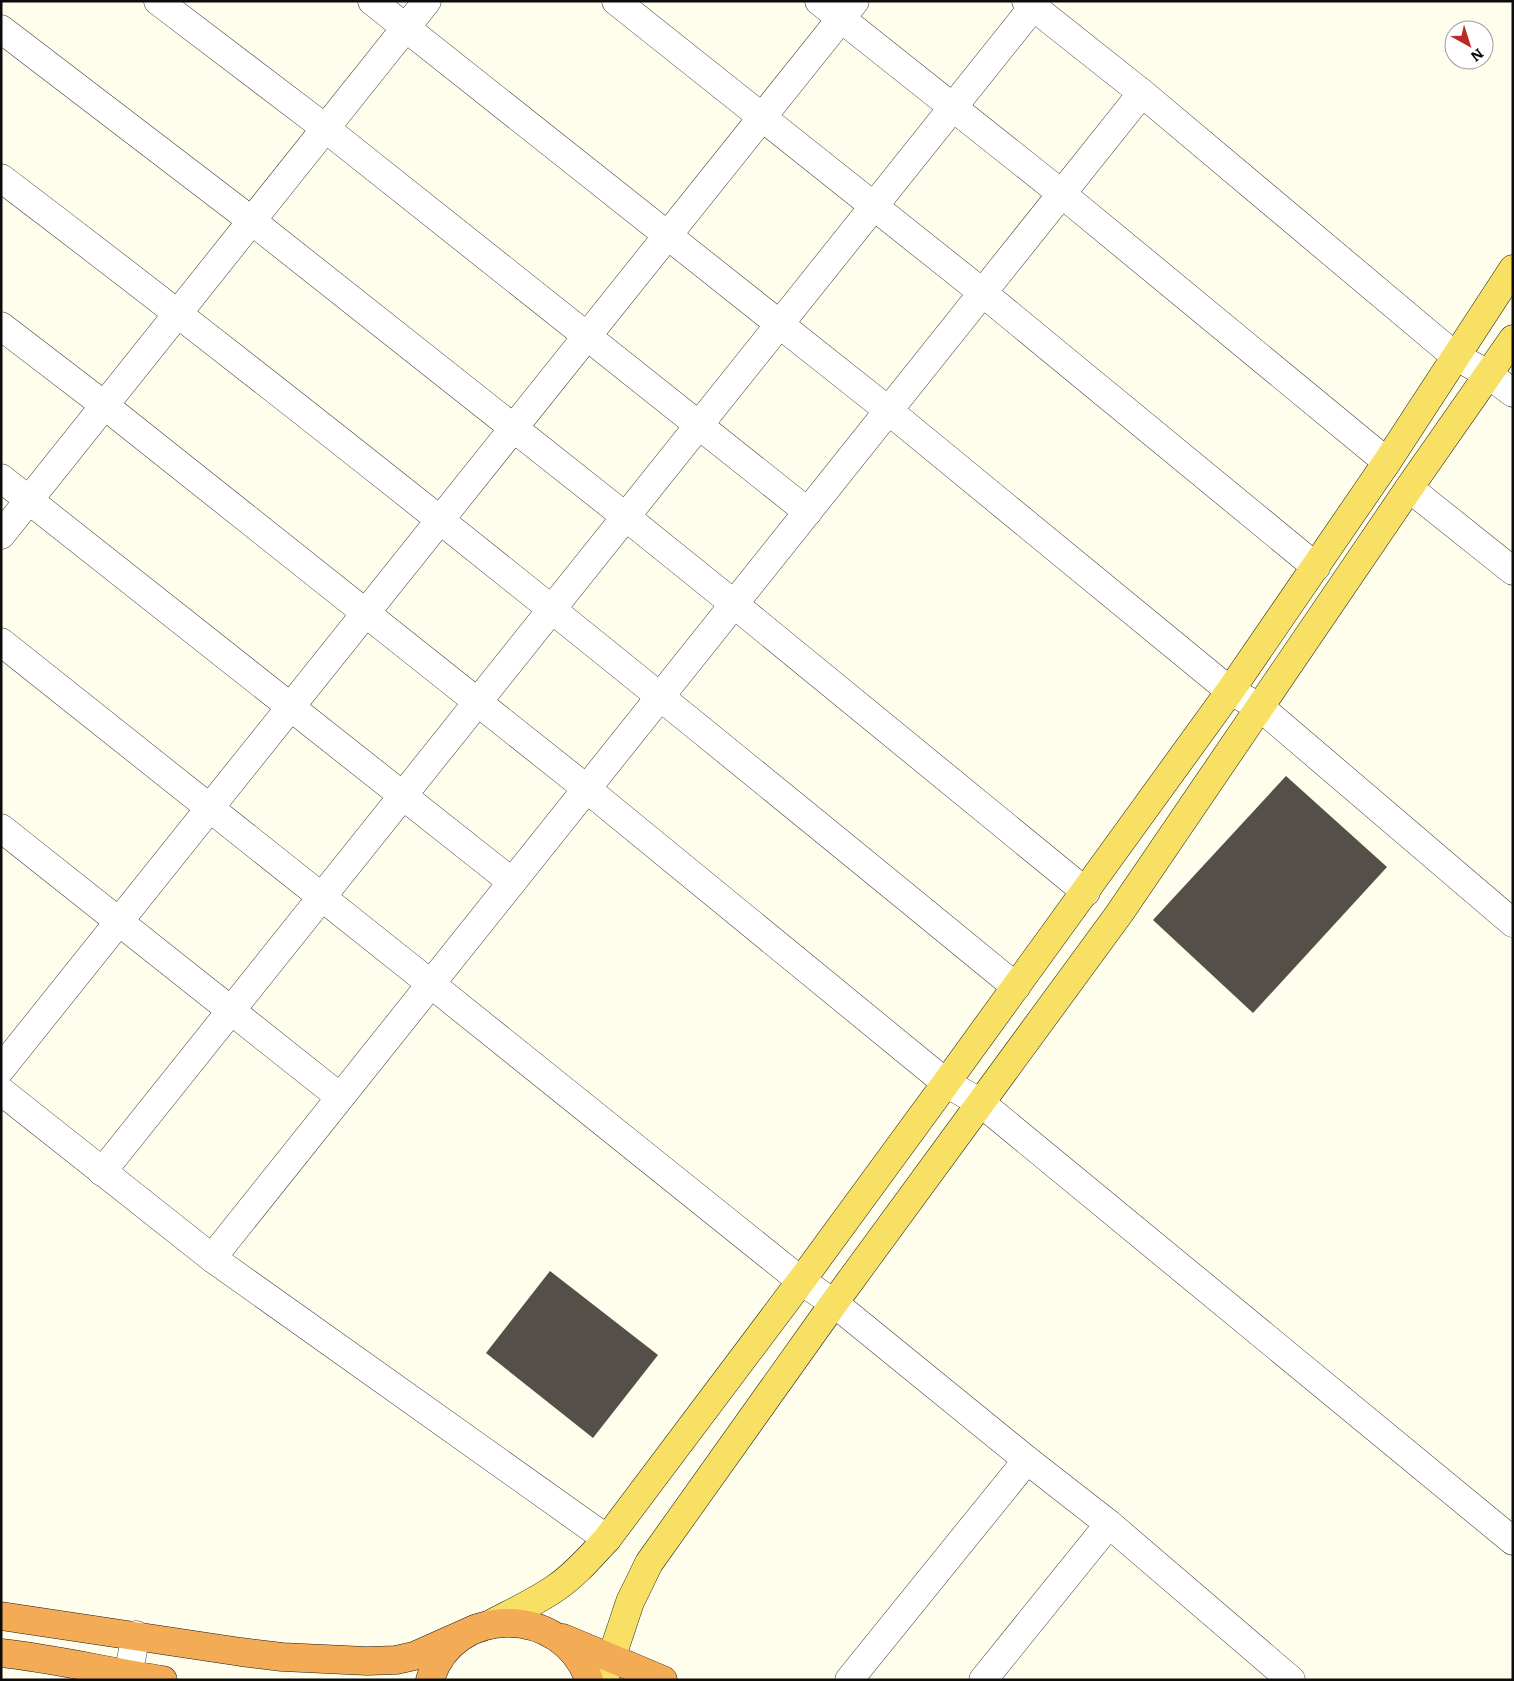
<svg xmlns="http://www.w3.org/2000/svg" width="1514" height="1681" viewBox="0 0 1514 1681" font-family="Literata,serif">
<style>
.building{fill:#554f49}
.lines{fill:none;stroke-linecap:round;stroke-linejoin:round}
.minor-casing{stroke:#3f3f3f;stroke-width:29}
.major-casing{stroke:#1d1d1d;stroke-width:29}
.highway-casing{stroke:#1d1d1d;stroke-width:29}
.minor{stroke:#fff;stroke-width:28}
.major{stroke:#f7e063;stroke-width:28}
.highway{stroke:#f3ab56;stroke-width:28}
</style>
<rect width="100%" height="100%" fill="#fffdec"/>
<g class="building">
<path d="M 1286,776 L 1387,867 L 1253,1013 L 1153,920 Z"/>
<path d="M 550,1271 L 658,1355 L 593,1438 L 486,1353 Z"/>
</g>
<g class="lines">
<g class="minor-casing">
<g id="minor">
<path d="M 158,1 L 325,128 L 808,512"/>
<path d="M 372,1 L 889,411 L 1230,691 L 1260,707 L 1513,923"/>
<path d="M 616,1 L 983,293 L 1316,567"/>
<path d="M 819,1 L 1062,194 L 1387,462"/>
<path d="M 1026,1 L 1142,93 L 1455,356 L 1488,374 L 1513,393"/>
<path d="M 1,29 L 252,221 L 626,517 L 734,604 L 1086,892"/>
<path d="M 1,178 C 346,440 682,713 1016,987"/>
<path d="M 1,326 L 104,405 L 587,789 L 946,1083 L 981,1103 L 1513,1541"/>
<path d="M 1,478 L 512,882"/>
<path d="M 1409,488 L 1513,571"/>
<path d="M 1,535 L 427,1"/>
<path d="M 1,642 L 431,984 L 801,1281 L 834,1303 L 1027,1460 L 1109,1524 L 1291,1680"/>
<path d="M 1,828 L 340,1097"/>
<path d="M 1,1069 L 855,1"/>
<path d="M 1,1091 L 212,1258 L 607,1539"/>
<path d="M 102,1172 L 1033,7"/>
<path d="M 212,1258 L 1142,93"/>
<path d="M 127,1680 L 136,1635"/>
<path d="M 849,1680 L 1027,1460"/>
<path d="M 983,1680 L 1109,1524"/>
</g>
</g>
<g class="major-casing">
<g id="major">
<path d="M 489,1625 C 511,1613 536,1602 557,1587 C 576,1574 591,1556 607,1539 L 801,1281 L 946,1083 L 1230,691 L 1387,462 L 1513,269"/>
<path d="M 604,1680 L 630,1602 L 649,1563 L 834,1303 L 1119,914 L 1409,488 L 1513,339"/>
</g>
</g>
<g class="highway-casing">
<g id="highway">
<path d="M 1,1616 L 241,1652 L 282,1657 L 367,1661 L 396,1660 L 414,1656 L 477,1628"/>
<path d="M 563,1638 L 663,1680"/>
<path d="M 1,1653 C 56,1659 109,1672 163,1680"/>
<path d="M 430,1680 C 453,1603 564,1605 589,1680"/>
</g>
</g>
<use href="#minor" class="minor"/>
<use href="#major" class="major"/>
<use href="#highway" class="highway"/>
</g>
<rect width="1514" height="1681" fill="none" stroke="#0c0c0c" stroke-width="5"/>
<g transform="translate(1469 45) rotate(141)"><circle r="24" fill="#ffffff" stroke="#9e9e9e"/>
<path d="M0-4L9 19L0 12L-9 19Z" fill="#bb2c26"/>
<text y="-8" font-size="14" font-weight="bold" text-anchor="middle" fill="#0c0c0c">N</text>
</g>
</svg>
